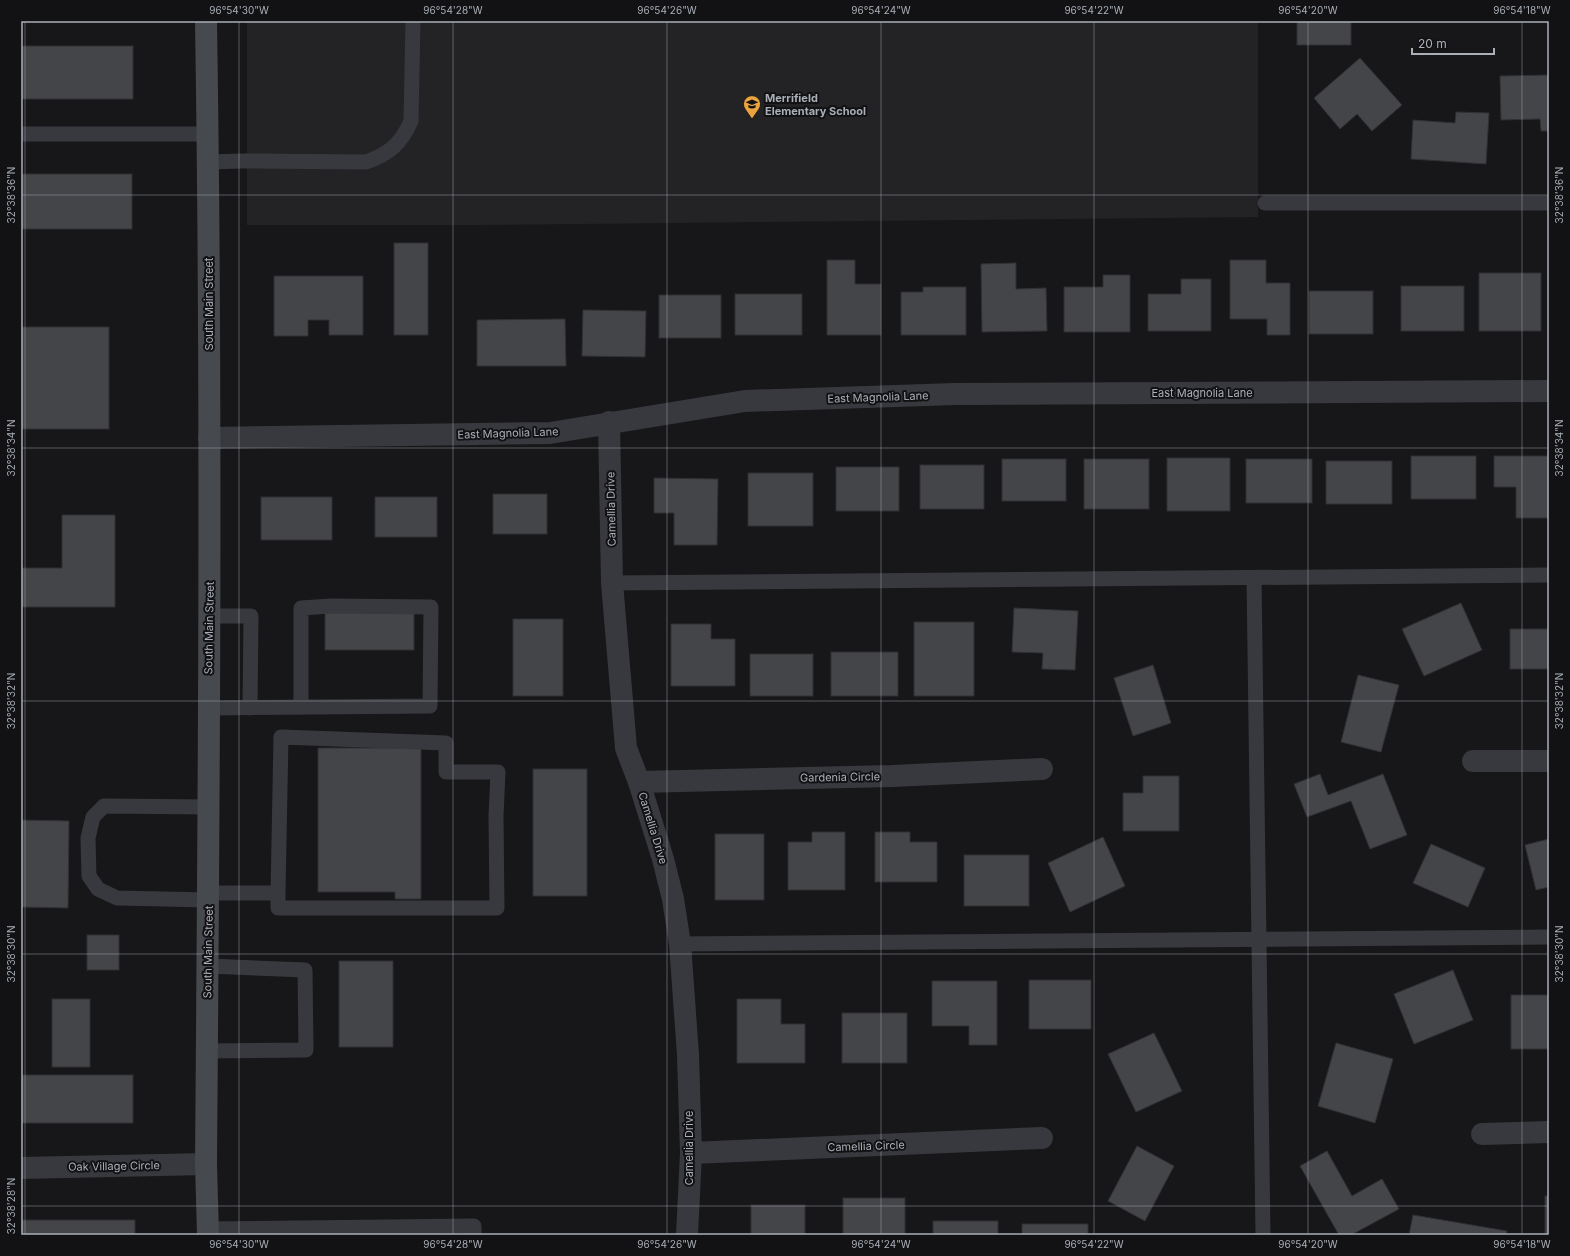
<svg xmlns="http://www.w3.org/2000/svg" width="1570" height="1256" viewBox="0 0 1570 1256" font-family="Inter,sans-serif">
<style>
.built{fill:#232326}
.building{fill:#444549;stroke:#313135}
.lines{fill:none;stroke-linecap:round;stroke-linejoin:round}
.service{stroke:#38393e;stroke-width:15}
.minor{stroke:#38393e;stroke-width:22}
.secondary{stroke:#46494e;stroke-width:22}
.ticks{fill:none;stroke:#aaafb8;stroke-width:1;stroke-opacity:0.45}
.labels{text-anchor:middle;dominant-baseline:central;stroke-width:4;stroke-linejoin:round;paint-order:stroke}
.poi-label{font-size:11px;font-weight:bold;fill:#aaafb8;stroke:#121214;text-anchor:start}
.street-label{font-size:11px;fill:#aaafb8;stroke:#121214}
.neatline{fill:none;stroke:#aaafb8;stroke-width:1.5}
.ticks-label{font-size:10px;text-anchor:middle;fill:#aaafb8}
</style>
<rect width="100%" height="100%" fill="#171719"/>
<path class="built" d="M 247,21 L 1258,21 L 1258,217 L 480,225 L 247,225 Z"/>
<g class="building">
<rect x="1297" y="21" width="54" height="24"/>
<rect x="21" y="46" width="112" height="53"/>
<path d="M 1360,58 L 1402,105 L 1372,131 L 1357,114 L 1340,129 L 1314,98 Z"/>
<path d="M 1549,75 L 1549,131 L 1541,131 L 1540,119 L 1501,120 L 1500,76 Z"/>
<path d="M 1456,112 L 1489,113 L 1486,164 L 1411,159 L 1413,120 L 1455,123 Z"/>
<rect x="21" y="174" width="111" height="55"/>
<rect x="394" y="243" width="34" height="92"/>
<path d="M 827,260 L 855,260 L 855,284 L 881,284 L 881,335 L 827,335 Z"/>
<path d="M 1230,260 L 1266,260 L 1266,283 L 1290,283 L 1290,335 L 1267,335 L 1267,319 L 1230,319 Z"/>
<path d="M 1016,263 L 1016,289 L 1046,288 L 1047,331 L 982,332 L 981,264 Z"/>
<rect x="1479" y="273" width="62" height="58"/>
<path d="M 1103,275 L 1130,275 L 1130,332 L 1064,332 L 1064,287 L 1103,287 Z"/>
<path d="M 274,276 L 363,276 L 363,335 L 329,335 L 329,320 L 308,320 L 308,336 L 274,336 Z"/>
<path d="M 1181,279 L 1211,279 L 1211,331 L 1148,331 L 1148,294 L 1181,294 Z"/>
<rect x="1401" y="286" width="63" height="45"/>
<path d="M 923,287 L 966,287 L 966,335 L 901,335 L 901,292 L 923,292 Z"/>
<rect x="1309" y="291" width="64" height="43"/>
<rect x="735" y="294" width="67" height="41"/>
<rect x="659" y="295" width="62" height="43"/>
<path d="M 583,310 L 646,311 L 645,357 L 582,356 Z"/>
<path d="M 565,319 L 566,366 L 477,366 L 477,320 Z"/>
<rect x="21" y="327" width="88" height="102"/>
<rect x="1411" y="456" width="65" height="43"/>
<path d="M 1494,456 L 1549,456 L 1549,518 L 1516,518 L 1516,487 L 1494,487 Z"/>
<rect x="1167" y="458" width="63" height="53"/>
<rect x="1002" y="459" width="64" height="42"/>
<rect x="1084" y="459" width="65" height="50"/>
<rect x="1246" y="459" width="66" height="44"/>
<rect x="1326" y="461" width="66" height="43"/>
<rect x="920" y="465" width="64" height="44"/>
<rect x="836" y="467" width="63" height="44"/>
<rect x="748" y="473" width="65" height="53"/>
<path d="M 654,478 L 718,479 L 717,545 L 674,545 L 674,513 L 654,513 Z"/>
<rect x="493" y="494" width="54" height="40"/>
<rect x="261" y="497" width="71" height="43"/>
<rect x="375" y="497" width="62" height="40"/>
<path d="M 62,515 L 115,515 L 115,607 L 21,607 L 21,568 L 62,568 Z"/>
<path d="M 1461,603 L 1482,650 L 1424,676 L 1402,629 Z"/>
<path d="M 1014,608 L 1078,611 L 1075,670 L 1042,669 L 1043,653 L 1012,652 Z"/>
<rect x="325" y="612" width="89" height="38"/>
<rect x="513" y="619" width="50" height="77"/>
<rect x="914" y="622" width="60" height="74"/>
<path d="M 671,624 L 711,624 L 711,639 L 735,639 L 735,686 L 671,686 Z"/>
<rect x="1510" y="629" width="39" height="40"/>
<rect x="831" y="652" width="67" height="44"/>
<rect x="750" y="654" width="63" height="42"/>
<path d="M 1153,665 L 1171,723 L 1133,736 L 1114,678 Z"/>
<path d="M 1358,675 L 1399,685 L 1381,752 L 1341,742 Z"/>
<path d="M 318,748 L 421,748 L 421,899 L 395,899 L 395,892 L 318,892 Z"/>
<rect x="533" y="769" width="54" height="127"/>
<path d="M 1320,774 L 1328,795 L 1383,774 L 1407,835 L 1370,849 L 1351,801 L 1307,817 L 1294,784 Z"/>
<path d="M 1143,776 L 1179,776 L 1179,831 L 1123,831 L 1123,793 L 1143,793 Z"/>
<path d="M 21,820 L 69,821 L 68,908 L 21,907 Z"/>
<path d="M 812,832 L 845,832 L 845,890 L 788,890 L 788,842 L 812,842 Z"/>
<path d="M 875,832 L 910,832 L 910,842 L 937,842 L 937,882 L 875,882 Z"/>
<rect x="715" y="834" width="49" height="66"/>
<path d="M 1103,837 L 1125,886 L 1070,912 L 1048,863 Z"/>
<path d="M 1549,839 L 1549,887 L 1536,890 L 1525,845 Z"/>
<path d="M 1431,844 L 1485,868 L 1468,907 L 1413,883 Z"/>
<rect x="964" y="855" width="65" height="51"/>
<rect x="87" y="935" width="32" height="35"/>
<rect x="339" y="961" width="54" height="86"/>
<path d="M 1453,970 L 1473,1020 L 1414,1044 L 1394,994 Z"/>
<rect x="1029" y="980" width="62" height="49"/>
<path d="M 932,981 L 997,981 L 997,1045 L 969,1045 L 969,1026 L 932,1026 Z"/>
<rect x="1511" y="995" width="38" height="54"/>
<rect x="52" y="999" width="38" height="68"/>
<path d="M 737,999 L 781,999 L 781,1024 L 805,1024 L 805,1063 L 737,1063 Z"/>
<rect x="842" y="1013" width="65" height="50"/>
<path d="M 1154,1033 L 1182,1091 L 1136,1112 L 1108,1054 Z"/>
<path d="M 1336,1043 L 1393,1059 L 1375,1123 L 1318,1106 Z"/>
<rect x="21" y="1075" width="112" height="48"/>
<path d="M 1137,1146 L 1174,1166 L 1145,1221 L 1108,1201 Z"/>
<path d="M 1327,1151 L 1352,1196 L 1382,1179 L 1399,1209 L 1351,1235 L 1339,1235 L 1300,1166 Z"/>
<rect x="1545" y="1196" width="4" height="39"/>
<rect x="843" y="1198" width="62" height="37"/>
<rect x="751" y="1205" width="54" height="30"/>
<path d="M 1413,1215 L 1507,1231 L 1506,1235 L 1409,1235 Z"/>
<rect x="21" y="1220" width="114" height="15"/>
<rect x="933" y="1221" width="65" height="14"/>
<rect x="1022" y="1224" width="66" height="11"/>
</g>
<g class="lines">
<g class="service">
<path d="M 21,134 L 207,134"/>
<path d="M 208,162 L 241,161 L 366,162 C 389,154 401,144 411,121 L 413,21"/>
<path d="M 1265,203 L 1549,203"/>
<path d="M 1254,578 L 1263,1235"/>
<path d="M 612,583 L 1549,575"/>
<path d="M 210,616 L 251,616 L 250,708"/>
<path d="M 208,708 L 430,706 L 431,607 L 331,606 L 301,608 L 301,707"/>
<path d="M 209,807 L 104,806 L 93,817 L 88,838 L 89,876 L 98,889 L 117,898 L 209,900"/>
<path d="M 209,893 L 278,893 L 278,908 L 497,908 L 496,816 L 498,772 L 446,772 L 446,743 L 281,737 L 278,893"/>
<path d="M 680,944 L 1549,937"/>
<path d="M 207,1051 L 306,1050 L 305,970 L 208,966"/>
<path d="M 207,1229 L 474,1226 L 474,1235"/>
</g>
<g class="minor">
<path d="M 609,422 L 612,583 L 626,748 L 639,782 L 663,859 L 673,899 L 680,944 L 688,1055 L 691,1153 L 687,1235"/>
<path d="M 209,438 L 550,433 L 745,401 L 955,394 L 1549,391"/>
<path d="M 1473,761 L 1549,761"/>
<path d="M 639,782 L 892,776 L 1042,769"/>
<path d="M 1482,1134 L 1549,1132"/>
<path d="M 691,1153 L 1042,1138"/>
<path d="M 21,1168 L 206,1164"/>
</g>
<path class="secondary" d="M 206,21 C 212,402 209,783 206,1164 L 208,1235"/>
</g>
<path class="ticks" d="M 25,21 L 25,1235M 239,21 L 239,1235M 453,21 L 453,1235M 667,21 L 667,1235M 881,21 L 881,1235M 1094,21 L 1094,1235M 1308,21 L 1308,1235M 1522,21 L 1522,1235M 21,195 L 1549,195M 21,448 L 1549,448M 21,701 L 1549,701M 21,954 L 1549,954M 21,1206 L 1549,1206"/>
<defs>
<g id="school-pin" transform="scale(0.9)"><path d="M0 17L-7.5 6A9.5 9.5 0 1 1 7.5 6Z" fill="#e9a43f" stroke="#121214"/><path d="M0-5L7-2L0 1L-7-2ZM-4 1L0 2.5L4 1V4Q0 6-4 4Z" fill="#111"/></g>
</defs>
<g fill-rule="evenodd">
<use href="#school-pin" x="752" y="104"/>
</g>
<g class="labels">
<g class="poi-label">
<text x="765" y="98">Merrifield<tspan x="765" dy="13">Elementary School</tspan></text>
</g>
<g class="street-label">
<text transform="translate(209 304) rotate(-90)">South Main Street</text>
<text x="1202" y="393">East Magnolia Lane</text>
<text transform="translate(878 397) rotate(-2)">East Magnolia Lane</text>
<text transform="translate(508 433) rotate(-2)">East Magnolia Lane</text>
<text transform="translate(611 509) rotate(-91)">Camellia Drive</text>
<text transform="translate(209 628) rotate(-89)">South Main Street</text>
<text transform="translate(840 777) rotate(-1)">Gardenia Circle</text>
<text transform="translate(653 828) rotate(73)">Camellia Drive</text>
<text transform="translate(208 952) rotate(-89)">South Main Street</text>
<text transform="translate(866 1146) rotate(-2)">Camellia Circle</text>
<text transform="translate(689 1148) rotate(-90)">Camellia Drive</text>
<text transform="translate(114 1166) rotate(-1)">Oak Village Circle</text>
</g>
</g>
<rect width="1570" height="1256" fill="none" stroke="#121214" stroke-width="44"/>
<path d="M1412 48v6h82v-6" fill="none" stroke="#aaafb8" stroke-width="2"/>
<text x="1418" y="48" font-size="12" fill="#aaafb8" stroke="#121214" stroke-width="3" paint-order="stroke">20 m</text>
<rect x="22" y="22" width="1526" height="1212" class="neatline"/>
<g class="ticks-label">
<text x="239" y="14">96°54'30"W</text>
<text x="453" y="14">96°54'28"W</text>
<text x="667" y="14">96°54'26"W</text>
<text x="881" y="14">96°54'24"W</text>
<text x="1094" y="14">96°54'22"W</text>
<text x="1308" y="14">96°54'20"W</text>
<text x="1522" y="14">96°54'18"W</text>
<text transform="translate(11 195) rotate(-90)" y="4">32°38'36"N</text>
<text transform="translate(1559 195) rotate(-90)" y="4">32°38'36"N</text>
<text transform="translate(11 448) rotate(-90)" y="4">32°38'34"N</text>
<text transform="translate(1559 448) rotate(-90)" y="4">32°38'34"N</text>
<text transform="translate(11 701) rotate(-90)" y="4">32°38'32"N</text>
<text transform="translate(1559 701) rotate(-90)" y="4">32°38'32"N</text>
<text transform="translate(11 954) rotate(-90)" y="4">32°38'30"N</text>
<text transform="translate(1559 954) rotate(-90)" y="4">32°38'30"N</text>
<text transform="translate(11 1206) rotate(-90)" y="4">32°38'28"N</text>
<text x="239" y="1248">96°54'30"W</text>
<text x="453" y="1248">96°54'28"W</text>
<text x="667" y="1248">96°54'26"W</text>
<text x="881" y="1248">96°54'24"W</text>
<text x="1094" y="1248">96°54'22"W</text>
<text x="1308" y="1248">96°54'20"W</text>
<text x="1522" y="1248">96°54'18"W</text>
</g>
</svg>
